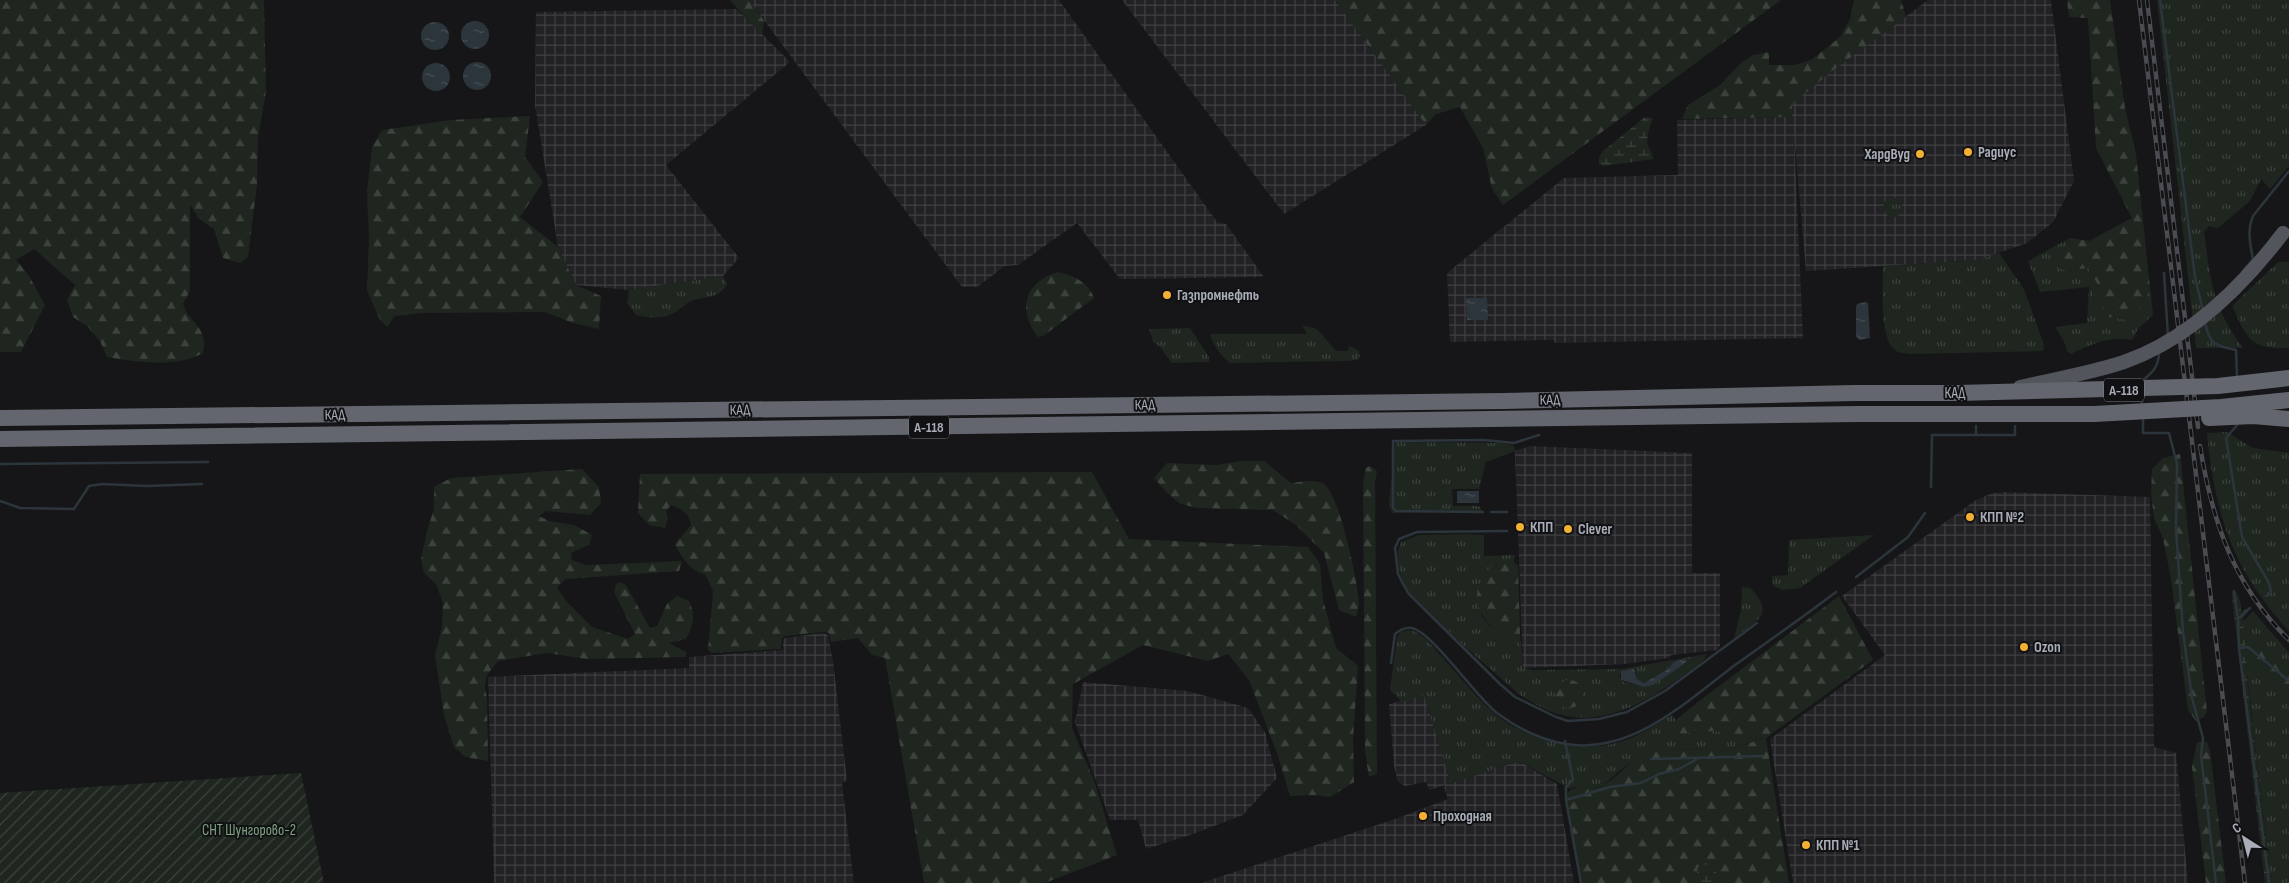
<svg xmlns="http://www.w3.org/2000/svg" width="2289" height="883" viewBox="0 0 2289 883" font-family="'Sofia Sans Condensed',sans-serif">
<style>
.industrial{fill:url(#industrial-grid)}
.grass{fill:url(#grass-tufts);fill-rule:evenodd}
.forest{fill:url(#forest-firs)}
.wetland{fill:url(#wetland-marsh)}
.garden{fill:url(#garden-furrows)}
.water{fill:url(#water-ripples)}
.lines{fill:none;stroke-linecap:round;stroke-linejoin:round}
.stream{stroke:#2c353c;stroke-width:2.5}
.highway{stroke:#63666e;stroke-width:16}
.rail-casing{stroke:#4a4c52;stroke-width:4.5}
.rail{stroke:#111113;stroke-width:2.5;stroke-dasharray:8;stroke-linecap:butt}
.major-bridge{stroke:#53555c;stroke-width:14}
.highway-bridge{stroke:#63666e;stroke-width:16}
.poi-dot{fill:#f2b134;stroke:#111113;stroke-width:2}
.labels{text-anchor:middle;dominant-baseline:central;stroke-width:4;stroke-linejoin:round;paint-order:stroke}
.shield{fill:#111113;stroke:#7b7e86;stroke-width:1}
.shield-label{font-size:14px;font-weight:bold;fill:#a8adb8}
.poi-label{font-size:15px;font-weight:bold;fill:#a8adb8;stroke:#111113;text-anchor:start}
.street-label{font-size:15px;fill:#a8adb8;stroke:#111113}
.park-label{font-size:15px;fill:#7fa381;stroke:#111113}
</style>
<defs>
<pattern id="industrial-grid" width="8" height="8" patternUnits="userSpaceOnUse" patternTransform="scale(1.25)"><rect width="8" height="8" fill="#222225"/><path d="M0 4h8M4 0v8" fill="none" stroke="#3f3f43"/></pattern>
<pattern id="grass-tufts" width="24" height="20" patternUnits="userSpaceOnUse" patternTransform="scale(1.25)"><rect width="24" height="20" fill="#1e261f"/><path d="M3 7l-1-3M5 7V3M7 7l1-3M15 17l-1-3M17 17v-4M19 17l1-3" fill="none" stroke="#3c433d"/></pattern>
<pattern id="forest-firs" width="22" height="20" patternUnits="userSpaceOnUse" patternTransform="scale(1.25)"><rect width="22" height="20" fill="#1e261f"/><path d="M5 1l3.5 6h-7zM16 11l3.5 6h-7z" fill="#3c433d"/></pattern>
<pattern id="wetland-marsh" width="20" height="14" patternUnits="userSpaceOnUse" patternTransform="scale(1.25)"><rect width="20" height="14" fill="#1e261f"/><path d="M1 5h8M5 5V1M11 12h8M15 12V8" fill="none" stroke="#3c433d"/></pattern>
<pattern id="garden-furrows" width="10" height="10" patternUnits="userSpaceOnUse" patternTransform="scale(1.25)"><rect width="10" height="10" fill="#1e261f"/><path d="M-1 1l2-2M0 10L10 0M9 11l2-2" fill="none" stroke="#3c433d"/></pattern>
<pattern id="water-ripples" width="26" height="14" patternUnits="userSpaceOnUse" patternTransform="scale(1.25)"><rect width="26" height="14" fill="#2c353c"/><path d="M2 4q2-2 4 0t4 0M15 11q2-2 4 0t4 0" fill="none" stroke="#485056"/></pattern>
</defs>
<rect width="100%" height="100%" fill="#161618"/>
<g class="industrial">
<path d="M 749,0 L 1059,0 L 1217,222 L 1226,224 L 1264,277 L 1120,279 L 1077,223 L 1018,265 L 1005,266 L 977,287 L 962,287 Z"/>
<path d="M 1122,0 L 1335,0 L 1426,125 L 1284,214 Z"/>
<path d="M 1928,0 L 2051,0 L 2074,181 L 2053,222 L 2027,243 L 1978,260 L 1806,271 L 1794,135 L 1803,338 L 1555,343 L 1553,340 L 1450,342 L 1447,273 L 1564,178 L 1678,175 L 1677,120 L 1792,117 L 1791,104 L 1832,71 Z"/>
<path d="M 737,9 L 790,62 L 666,165 L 739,258 L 723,276 L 629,290 L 576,285 L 558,247 L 535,105 L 536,12 Z"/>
<path d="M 1530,446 L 1692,453 L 1692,573 L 1720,573 L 1720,646 L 1718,650 L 1671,655 L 1669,658 L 1624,664 L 1523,668 L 1515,451 Z"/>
<path d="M 2005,492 L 2150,497 L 2154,747 L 2176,753 L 2188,883 L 1793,883 L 1770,739 L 1885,655 L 1842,596 L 1976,500 L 1993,493 Z"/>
<path d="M 823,633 L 828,635 L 833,661 L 847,780 L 842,783 L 854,883 L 494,883 L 488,677 L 689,668 L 689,657 L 783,650 L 783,640 L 785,638 Z"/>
<path d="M 1083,682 L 1188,691 L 1248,708 L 1265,732 L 1277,778 L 1243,815 L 1193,834 L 1146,849 L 1138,820 L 1110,820 L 1075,722 Z"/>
<path d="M 1424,695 L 1451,783 L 1519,761 L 1557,784 L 1574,883 L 1201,883 L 1398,818 L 1448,799 L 1444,787 L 1446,785 L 1429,790 L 1426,782 L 1405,786 L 1398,782 L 1394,766 L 1389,704 Z"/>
</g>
<g class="grass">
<path d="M 2157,0 L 2289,0 L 2289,166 L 2270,189 L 2261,179 L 2250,201 L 2218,228 L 2209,226 L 2204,232 C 2211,283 2212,306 2243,348 L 2196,348 Z"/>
<path d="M 1890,198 L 1897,198 L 1902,204 L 1901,213 L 1896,217 L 1888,216 L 1883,210 L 1884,202 Z"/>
<path d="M 2070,238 L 2056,266 L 2066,271 L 2088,268 L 2097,283 L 2093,298 L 2102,305 L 2109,317 L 2138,310 L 2150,288 L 2153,314 C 2149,320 2142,324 2138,329 C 2134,334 2137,336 2131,340 C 2109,336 2091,344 2071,354 L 2067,351 L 2065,343 L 2055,327 L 2087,323 L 2089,287 L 2040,292 L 2028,261 Z"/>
<path d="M 1999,253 L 2024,289 L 2044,345 L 2043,351 L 1910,354 C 1905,353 1898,353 1895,350 C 1879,339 1883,284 1883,266 L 1978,260 Z"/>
<path d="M 2278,262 L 2289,262 L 2289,348 C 2250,349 2248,340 2232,306 Z"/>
<path d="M 723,276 L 727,284 C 720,298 708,296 694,300 C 687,302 681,309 674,313 C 662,319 649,318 636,315 L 627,303 L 629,290 Z"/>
<path d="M 1302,325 L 1317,329 L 1336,351 L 1347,351 L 1350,346 L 1359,351 L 1360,356 L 1357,360 L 1345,361 L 1230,363 C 1221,356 1213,345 1210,334 L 1307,334 Z"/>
<path d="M 1190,328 L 1209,357 L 1209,362 L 1172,363 L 1159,346 L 1153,342 L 1149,329 Z"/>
<path d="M 2227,432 L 2253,448 L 2289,453 L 2289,631 C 2232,570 2215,514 2207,433 Z"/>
<path d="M 1395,442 L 1500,443 L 1513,445 L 1515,451 L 1486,462 L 1479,489 L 1452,489 L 1453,506 L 1479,506 L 1482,511 L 1392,513 L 1389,503 Z"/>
<path d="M 1466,534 L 1484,535 L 1484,556 L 1515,555 L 1514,563 L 1495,565 L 1481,615 L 1490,626 L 1511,640 L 1520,635 L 1523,668 L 1533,670 L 1621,669 L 1707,654 L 1704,660 C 1665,690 1614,728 1562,715 C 1548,712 1533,703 1520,695 L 1463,645 L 1410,593 L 1401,578 L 1398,564 L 1397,554 L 1401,542 L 1419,535 ZM 1684,659 L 1687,660 L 1684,664 L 1653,685 L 1644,687 L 1623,682 L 1620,677 L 1621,671 L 1636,672 L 1637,679 L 1644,683 L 1668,669 L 1674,662 Z"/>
<path d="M 1874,535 L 1800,588 L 1783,590 L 1773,586 L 1772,576 L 1788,575 L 1789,540 Z"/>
<path d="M 1742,587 L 1750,588 C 1777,614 1756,622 1734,638 L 1741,610 Z"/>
<path d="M 2253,611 L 2289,653 L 2289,669 L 2263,648 L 2257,671 L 2289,686 L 2289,883 L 2271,883 L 2244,646 L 2244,621 Z"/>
<path d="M 1408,630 C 1422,631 1434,648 1443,658 C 1459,675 1477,699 1495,714 C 1531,743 1585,756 1629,739 C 1644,733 1658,723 1672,715 L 1676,720 L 1672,727 L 1676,734 L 1715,731 L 1766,737 L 1729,750 L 1665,749 L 1630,762 L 1603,785 L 1588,790 L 1574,787 L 1570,789 L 1519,761 L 1451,783 L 1424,695 L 1402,702 L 1390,690 L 1397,637 L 1401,632 Z"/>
</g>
<g class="forest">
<path d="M 0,0 L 264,0 L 266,91 L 258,137 L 257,184 L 248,257 L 240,263 L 223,258 L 214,229 L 199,219 L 190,205 L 190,291 L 183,304 C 189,324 209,327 203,353 C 176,368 137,362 107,357 L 100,341 L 87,326 L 73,317 L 67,300 L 75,285 L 34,249 L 16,260 L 28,274 L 45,305 L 21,352 L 0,352 Z"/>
<path d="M 730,0 L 749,0 L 764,21 L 762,35 Z"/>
<path d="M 1335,0 L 1781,0 L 1503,205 L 1492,189 L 1483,148 L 1460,107 L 1436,114 L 1426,125 Z"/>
<path d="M 1854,0 L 1901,0 L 1906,17 L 1832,71 L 1792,104 L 1792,117 L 1682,119 L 1688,105 L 1720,85 L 1741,63 L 1753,55 L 1769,52 L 1769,65 L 1795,65 L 1811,60 L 1840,37 L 1850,19 Z"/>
<path d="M 2067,0 L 2110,0 L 2125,108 L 2136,154 L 2150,288 L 2138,310 L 2126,320 L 2109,317 L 2102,305 L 2093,298 L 2097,283 L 2088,268 L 2066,271 L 2056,266 L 2070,238 L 2089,241 L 2132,218 L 2096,148 L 2088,18 L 2069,17 Z"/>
<path d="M 530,116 L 525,157 L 543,182 L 520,217 L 558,247 L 576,285 L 601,296 L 599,329 L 573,323 L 545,312 L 423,313 L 395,316 L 387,327 L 379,318 L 367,290 L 369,239 L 367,192 L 372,147 L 382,130 L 451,120 Z"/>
<path d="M 1058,272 C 1074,276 1088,282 1094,298 L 1043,336 L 1038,337 C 1017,310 1024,282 1058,272 Z"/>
<path d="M 2180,454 L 2207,712 L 2204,717 L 2196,721 L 2188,710 L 2171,579 L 2163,538 L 2154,518 L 2151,494 L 2152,469 L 2163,458 Z"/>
<path d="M 1241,461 L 1264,461 L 1291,483 C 1302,482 1315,478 1325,485 C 1339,494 1359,586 1359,605 C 1358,609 1357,613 1356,617 L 1339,610 L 1324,553 L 1296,525 L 1273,510 L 1196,508 L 1179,503 L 1165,491 L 1154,478 L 1167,463 L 1216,465 Z"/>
<path d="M 1370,466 L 1377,471 L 1375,482 L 1377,774 L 1369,777 L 1365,752 L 1363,483 L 1366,468 Z"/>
<path d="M 582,469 L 599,487 L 601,503 L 590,515 L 546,511 L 539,516 L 549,521 L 574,525 L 592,535 L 589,545 L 571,553 L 572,560 L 586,565 L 682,561 L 679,571 L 566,579 L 557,587 L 566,601 L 592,627 L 628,639 L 635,634 L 614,592 L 616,584 L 620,582 L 626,585 L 650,628 L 657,626 L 667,604 L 677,596 L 689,601 C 696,616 693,625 686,639 L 669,643 L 686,652 L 686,657 L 587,659 L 547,653 L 498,661 L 487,675 L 485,686 L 487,699 L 488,761 L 465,757 L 454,747 L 444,715 L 435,655 L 442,627 L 443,603 L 436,584 L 424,573 L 421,559 L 427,531 L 434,509 L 434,487 L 451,478 Z"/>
<path d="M 1092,472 L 1129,539 L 1308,547 L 1320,564 L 1323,600 L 1336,648 L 1358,666 L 1353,740 L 1354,782 L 1330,797 L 1314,795 L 1290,796 L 1277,753 L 1249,680 L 1228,654 L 1208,661 L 1143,645 L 1073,684 L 1072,728 L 1095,783 L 1117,855 L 1045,883 L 924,883 L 885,658 L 872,655 L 858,638 L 831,642 L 829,633 L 824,632 L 785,636 L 782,638 L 781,649 L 712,653 L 708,650 L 713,591 L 705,574 C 690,571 681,557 675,544 L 691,525 C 689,513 682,509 671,505 L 666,511 L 668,518 L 665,528 L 649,525 L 638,513 L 640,474 Z"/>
<path d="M 1514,563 L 1518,565 L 1520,635 L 1512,640 C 1489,630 1467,604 1482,579 C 1485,573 1489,567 1495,565 C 1500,563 1509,564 1514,563 Z"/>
<path d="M 1839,596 L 1873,660 L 1766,738 L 1789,883 L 1722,883 L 1715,871 L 1695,880 L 1695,883 L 1580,883 L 1565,798 C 1574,779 1585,795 1603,785 C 1617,778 1629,764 1638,752 L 1665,749 L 1729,750 L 1764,738 L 1715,731 L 1676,734 L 1672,727 L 1676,720 L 1698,702 Z"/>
<path d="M 2263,648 L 2289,669 L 2289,686 L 2257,671 L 2251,655 L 2258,649 Z"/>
<circle cx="1569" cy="694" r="14"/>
<path d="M 2197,742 L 2207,742 L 2210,751 L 2226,883 L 2206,883 L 2192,767 Z"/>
</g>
<g class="wetland">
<path d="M 1645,117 L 1653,118 L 1648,133 L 1647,143 L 1654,159 L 1603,166 L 1599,164 L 1599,157 L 1603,151 Z"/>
<path d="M 2236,591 L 2241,604 L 2241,612 L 2246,609 L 2248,611 L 2243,619 L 2248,686 L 2271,883 L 2265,883 L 2232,597 L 2232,592 Z"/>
<path d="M 1706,863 L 1715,871 L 1722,883 L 1695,883 L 1698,867 Z"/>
</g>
<path class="garden" d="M 301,773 L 324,883 L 0,883 L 0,793 Z"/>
<g class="water">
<circle cx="475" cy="35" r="14"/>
<circle cx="435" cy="36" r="14"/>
<circle cx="477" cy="76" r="14"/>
<circle cx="436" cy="77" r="14"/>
<path d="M 1466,298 L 1487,298 L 1488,320 L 1467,320 Z"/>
<path d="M 1865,302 L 1868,303 L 1870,338 L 1859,340 L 1856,336 L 1856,307 L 1857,304 Z"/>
<rect x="1457" y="491" width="22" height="12"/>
<path d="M 1684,659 L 1687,660 L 1684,664 L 1653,685 L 1644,687 L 1621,680 L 1621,671 L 1634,669 L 1637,679 L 1644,683 L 1668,669 L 1674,662 Z"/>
</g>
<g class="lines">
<g class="stream">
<path d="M 2160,0 L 2195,277 L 2203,311"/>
<path d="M 2242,272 L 2253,259 C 2250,244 2247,230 2253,216 L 2289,171"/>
<path d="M 2164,273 L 2168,337"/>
<path d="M 2205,322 C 2209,344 2215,346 2236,350 L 2237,377"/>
<path d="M 2141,382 C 2152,373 2159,367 2159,352"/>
<path d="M 2142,395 L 2142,407"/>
<path d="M 2143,417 L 2143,433 L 2169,433 L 2177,464 L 2176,529 L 2183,632 L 2192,698 L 2203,738 L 2201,755 L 2216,883"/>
<path d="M 2238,424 L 2226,438 L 2242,537 L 2269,583 L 2271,592 L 2266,596"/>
<path d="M 1976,435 L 1976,426"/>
<path d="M 0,464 L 208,462"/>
<path d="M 1931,487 L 1932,435 L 2015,435 L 2015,426"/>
<path d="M 0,501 L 20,508 L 74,509 L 89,486 L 102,484 L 147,486 L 202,484"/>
<path d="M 1483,512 L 1396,511 L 1393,508 L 1393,441 L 1484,440 L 1514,443 L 1539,435"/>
<path d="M 1491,512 L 1507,512"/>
<path d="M 1507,531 L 1417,532 L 1399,539 L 1395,548 L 1398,574 L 1402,582 L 1409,594 L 1500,684 L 1515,697 L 1556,717 L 1568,721 L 1599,719 L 1627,712 L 1665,691 L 1757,623"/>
<path d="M 1856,577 L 1908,537 L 1925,513"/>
<path d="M 2234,591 L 2238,619"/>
<path d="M 2250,608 L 2238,619 L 2239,648 L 2269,883"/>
<path d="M 2239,648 L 2248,647 L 2289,681"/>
<path d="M 1391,663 L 1395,634 C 1400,630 1405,627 1412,628 C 1433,633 1476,697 1497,713 C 1517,728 1541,740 1566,744 C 1632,755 1687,701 1735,665 C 1769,641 1803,617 1836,592"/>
<path d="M 1565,741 L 1573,780 L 1566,787 L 1566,800 L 1581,883"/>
<path d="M 1651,759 L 1763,756"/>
<path d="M 1566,800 L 1610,787 L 1641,783 L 1659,774 L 1679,769 L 1699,758"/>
</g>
<g class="highway">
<path d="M 0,418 L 1504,401 L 1855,393 L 1958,393"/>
<path d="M 0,439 L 1859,414 L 2094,414"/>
</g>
<g class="rail-casing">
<g id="rail">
<path d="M 2139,0 L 2245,883"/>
<path d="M 2147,0 L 2198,427"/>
<path d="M 2200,446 C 2212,521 2234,586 2289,640"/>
</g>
</g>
<use href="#rail" class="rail"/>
<path class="major-bridge" d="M 2020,387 C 2055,379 2091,373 2124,362 C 2190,339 2242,287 2283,233"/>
<g class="highway-bridge">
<path d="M 1958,393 L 2218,386 L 2289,378"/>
<path d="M 2094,414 L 2221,407 L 2289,400"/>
<path d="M 2209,418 L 2253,416 L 2289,419"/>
</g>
</g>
<g class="poi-dot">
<circle cx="1968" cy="152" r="5"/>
<circle cx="1920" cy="154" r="5"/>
<circle cx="1167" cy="295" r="5"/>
<circle cx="1970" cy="517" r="5"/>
<circle cx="1520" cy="527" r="5"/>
<circle cx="1568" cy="529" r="5"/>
<circle cx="2024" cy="647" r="5"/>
<circle cx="1423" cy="816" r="5"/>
<circle cx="1806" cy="845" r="5"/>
</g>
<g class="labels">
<g class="shield">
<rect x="2104" y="378.5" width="40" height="23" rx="4"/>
<rect x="909" y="415.5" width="40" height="23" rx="4"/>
</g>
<g class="shield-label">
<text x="2124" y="390">А-118</text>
<text x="929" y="427">А-118</text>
</g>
<g class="poi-label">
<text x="1978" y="152">Радиус</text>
<text x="1910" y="154" text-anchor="end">ХардВуд</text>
<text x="1177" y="295">Газпромнефть</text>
<text x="1980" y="517">КПП №2</text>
<text x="1530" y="527">КПП</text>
<text x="1578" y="529">Clever</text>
<text x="2034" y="647">Ozon</text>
<text x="1433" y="816">Проходная</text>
<text x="1816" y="845">КПП №1</text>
</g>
<g class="street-label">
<text x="1955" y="393">КАД</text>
<text transform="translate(1550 400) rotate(-1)">КАД</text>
<text transform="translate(1145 405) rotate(-1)">КАД</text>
<text transform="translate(740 410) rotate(-1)">КАД</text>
<text transform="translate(335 415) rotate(-1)">КАД</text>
</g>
<g class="park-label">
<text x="249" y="830">СНТ Шунгорово-2</text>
</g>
</g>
<g transform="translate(2244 838) rotate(324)" stroke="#111113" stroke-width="4" paint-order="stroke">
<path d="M0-4L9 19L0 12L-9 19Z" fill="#a8adb8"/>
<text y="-8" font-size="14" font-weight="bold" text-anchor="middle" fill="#a8adb8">С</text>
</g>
</svg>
